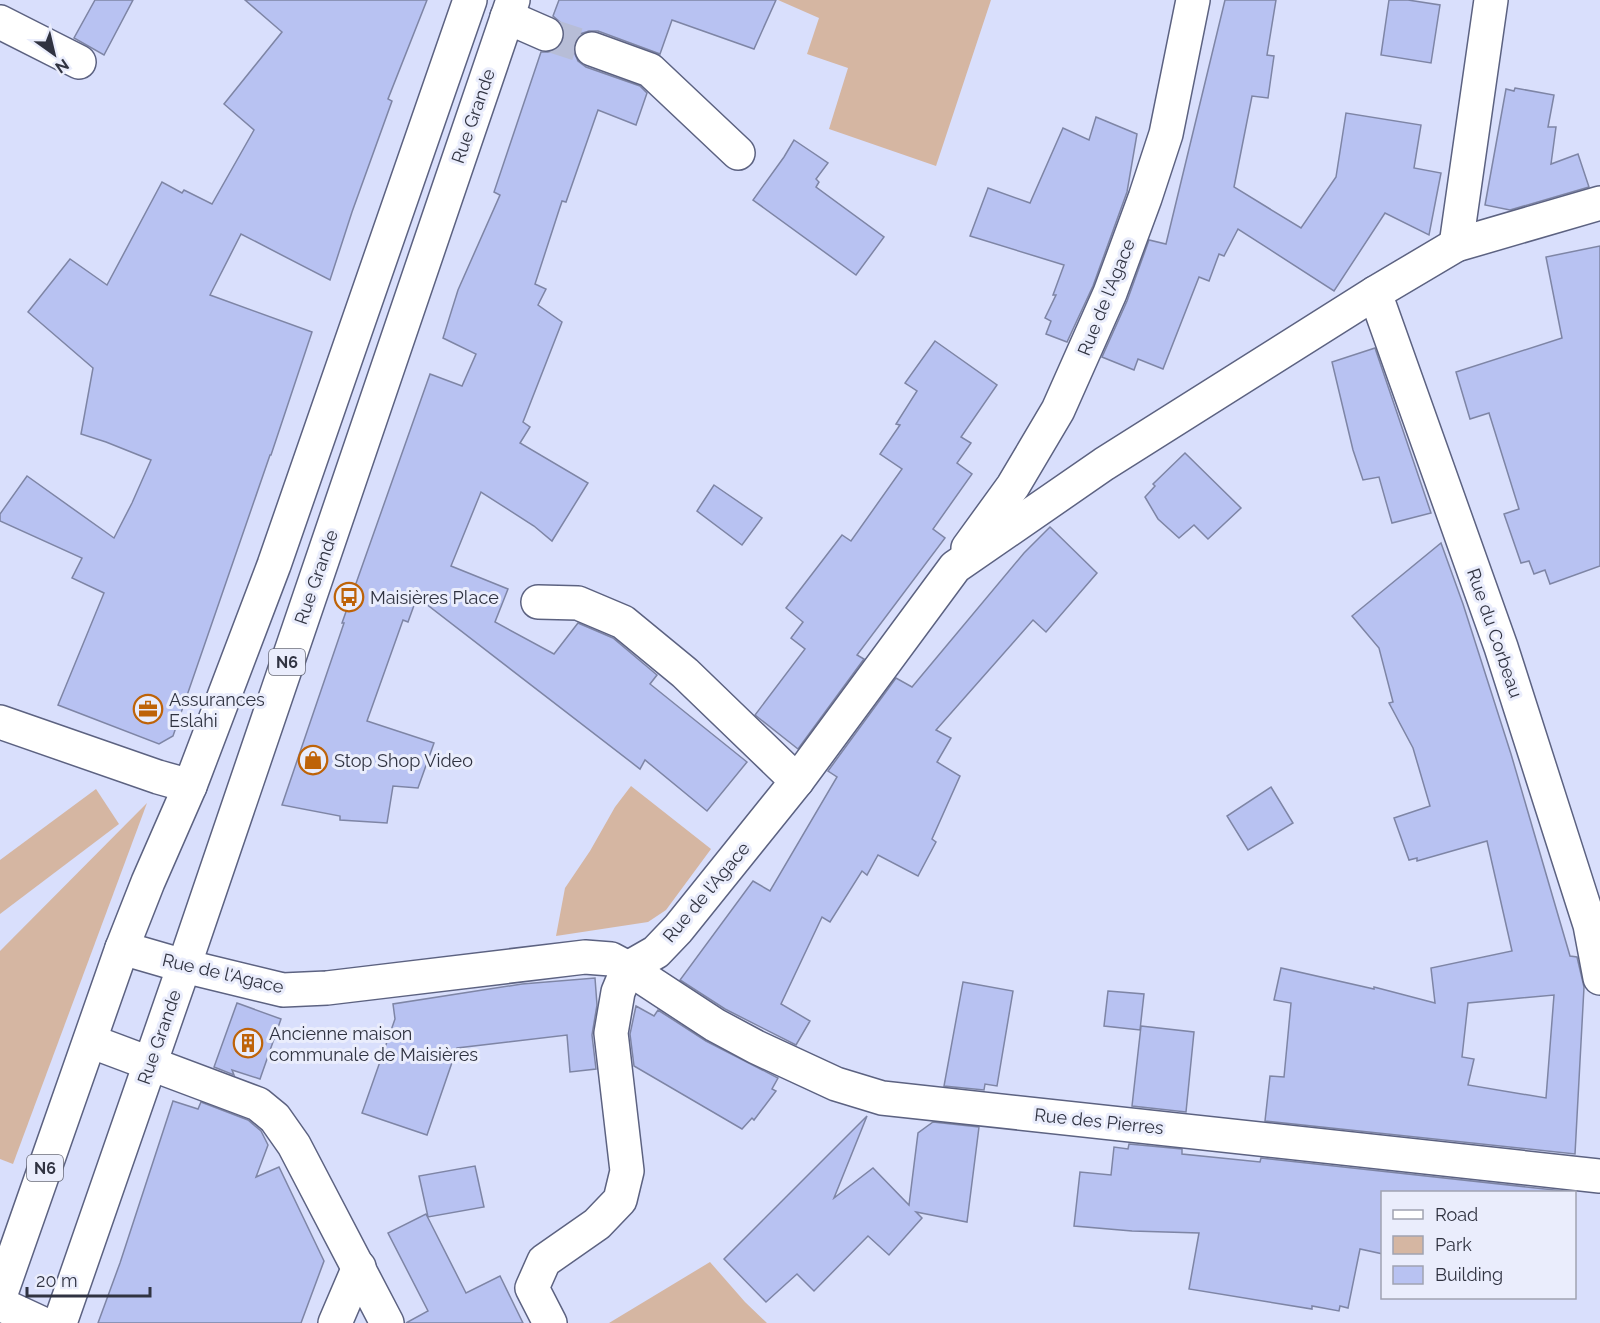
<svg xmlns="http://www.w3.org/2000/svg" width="1600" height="1323" viewBox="0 0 1600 1323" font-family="Raleway,sans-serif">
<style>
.green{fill:#d5b6a2}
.building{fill:#b8c2f2;stroke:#7e85a5;stroke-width:1.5;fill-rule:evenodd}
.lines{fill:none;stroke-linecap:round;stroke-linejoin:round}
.minor-tunnel{stroke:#b7bdd7;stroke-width:33;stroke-dasharray:33 16;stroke-linecap:butt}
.minor-casing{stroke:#5c6281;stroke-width:36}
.major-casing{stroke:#5c6281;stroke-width:36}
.minor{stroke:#fff;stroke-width:33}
.major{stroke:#fff;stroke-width:33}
.labels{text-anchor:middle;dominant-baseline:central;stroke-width:6;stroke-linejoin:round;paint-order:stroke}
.shield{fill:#eaedfc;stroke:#686b79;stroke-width:1.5}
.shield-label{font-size:16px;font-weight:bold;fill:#303341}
.street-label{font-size:18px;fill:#303341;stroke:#eaedfc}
.poi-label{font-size:18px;fill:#303341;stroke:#eaedfc;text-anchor:start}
</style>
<rect width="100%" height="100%" fill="#d9dffc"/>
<g class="green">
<path d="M 778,0 L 991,0 L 936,166 L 829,129 L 848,68 L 807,54 L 819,18 Z"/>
<path d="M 631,786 L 711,849 L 666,910 L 648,922 L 556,936 L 565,888 L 590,851 L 615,807 Z"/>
<path d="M 96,789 L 119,824 L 0,914 L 0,860 Z"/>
<path d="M 147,803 L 13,1164 L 0,1159 L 0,951 Z"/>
<path d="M 710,1262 L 745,1302 L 767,1323 L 609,1323 Z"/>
</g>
<g class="building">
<path d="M 95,0 L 133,0 L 104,55 L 74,38 Z"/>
<path d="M 245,0 L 427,0 L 388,99 L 392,101 L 352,212 L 330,280 L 241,234 L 210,295 L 312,332 L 271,455 L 270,455 L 173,736 L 159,744 L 58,705 L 104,593 L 72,578 L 82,558 L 0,521 L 0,514 L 27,476 L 114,538 L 132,503 L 151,460 L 106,442 L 81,434 L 93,368 L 28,312 L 70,259 L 107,285 L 162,182 L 182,193 L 184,190 L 212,204 L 254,130 L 224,104 L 282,32 Z"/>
<path d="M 559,0 L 776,0 L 754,49 L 672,20 L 660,54 L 598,31 L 589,31 L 580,34 L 575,42 L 574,52 L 578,61 L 586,67 L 640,86 L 647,93 L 636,125 L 598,110 L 566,202 L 562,201 L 535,284 L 546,289 L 538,305 L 562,322 L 523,422 L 530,427 L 520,443 L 588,483 L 552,541 L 534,526 L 481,492 L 451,566 L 508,589 L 495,622 L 554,654 L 578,623 L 613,638 L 657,675 L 650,684 L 747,762 L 707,811 L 645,760 L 640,769 L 417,597 L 408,622 L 403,620 L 367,721 L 434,743 L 418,788 L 393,786 L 387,823 L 340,820 L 340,816 L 282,805 L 344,623 L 342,623 L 430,374 L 462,386 L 476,354 L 443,338 L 458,290 L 500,195 L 494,192 L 541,52 L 549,52 L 557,49 L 563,41 L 564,31 L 561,23 L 553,16 Z"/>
<path d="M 1225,0 L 1276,0 L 1267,55 L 1274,56 L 1268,98 L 1252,96 L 1234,187 L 1301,228 L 1336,177 L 1346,113 L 1421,125 L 1414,168 L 1441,173 L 1429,235 L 1385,213 L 1334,291 L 1238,229 L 1224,256 L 1219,254 L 1209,281 L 1199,277 L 1163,369 L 1138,359 L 1134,370 L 1102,357 L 1127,301 L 1149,240 L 1166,244 Z"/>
<path d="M 1389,0 L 1408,0 L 1440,5 L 1431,63 L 1381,55 Z"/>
<path d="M 1515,88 L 1554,95 L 1548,127 L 1556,127 L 1551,164 L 1578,154 L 1589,187 L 1510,210 L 1485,205 L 1506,89 L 1514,91 Z"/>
<path d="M 1096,117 L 1137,134 L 1127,192 L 1093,286 L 1067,342 L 1046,334 L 1051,321 L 1045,318 L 1056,295 L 1053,295 L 1064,265 L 970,236 L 988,188 L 1030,203 L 1063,128 L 1089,140 Z"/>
<path d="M 794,140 L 828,163 L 816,179 L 819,182 L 816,187 L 884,237 L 856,275 L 753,200 L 784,157 Z"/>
<path d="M 1600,246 L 1600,566 L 1550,584 L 1545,570 L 1534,574 L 1529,561 L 1521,563 L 1504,514 L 1519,509 L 1489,413 L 1470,419 L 1456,372 L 1562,338 L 1546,257 Z"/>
<path d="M 935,341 L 997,385 L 961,437 L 971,443 L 957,463 L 972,474 L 933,529 L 945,538 L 857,655 L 864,659 L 798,749 L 755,715 L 805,649 L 791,638 L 803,622 L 786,608 L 842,535 L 851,541 L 902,469 L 880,454 L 900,425 L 896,424 L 917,391 L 905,383 Z"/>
<path d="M 1375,348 L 1431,513 L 1392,523 L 1379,477 L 1363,480 L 1353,450 L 1332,362 Z"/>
<path d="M 1185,453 L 1241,508 L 1208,539 L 1194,525 L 1179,538 L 1158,519 L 1145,497 L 1155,486 L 1153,484 Z"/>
<path d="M 714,485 L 762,518 L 742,545 L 697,511 Z"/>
<path d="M 1050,527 L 1097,573 L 1046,632 L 1033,620 L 936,730 L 951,738 L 937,762 L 960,776 L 932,839 L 936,842 L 918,876 L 878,855 L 867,875 L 862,871 L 830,922 L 822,917 L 781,1004 L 810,1021 L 796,1045 L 725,1009 L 680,980 L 753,881 L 770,891 L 837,777 L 828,771 L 896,678 L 912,687 L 1024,553 Z"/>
<path d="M 1441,543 L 1463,604 L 1511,754 L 1570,956 L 1577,957 L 1584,987 L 1575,1154 L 1265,1121 L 1270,1076 L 1284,1077 L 1291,1003 L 1274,1000 L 1281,968 L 1374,989 L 1374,987 L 1435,1003 L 1431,968 L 1512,951 L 1487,841 L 1417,861 L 1417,858 L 1409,860 L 1394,818 L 1430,806 L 1413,748 L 1389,703 L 1393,702 L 1379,648 L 1352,616 ZM 1554,995 L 1546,1098 L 1468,1085 L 1474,1059 L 1462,1057 L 1468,1003 Z"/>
<path d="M 1271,787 L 1293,823 L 1248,850 L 1227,816 Z"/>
<path d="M 595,978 L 597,1005 L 592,1035 L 596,1069 L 570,1072 L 567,1035 L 457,1048 L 427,1135 L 362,1113 L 395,1019 L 393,1004 L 522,984 Z"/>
<path d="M 963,982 L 1013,991 L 997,1086 L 985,1084 L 984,1090 L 944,1086 Z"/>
<path d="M 1108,991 L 1144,994 L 1140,1030 L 1104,1026 Z"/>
<path d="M 237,1003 L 281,1019 L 260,1079 L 232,1070 L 234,1075 L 214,1067 Z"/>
<path d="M 636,1006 L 654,1016 L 658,1010 L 706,1041 L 778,1078 L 772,1089 L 776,1091 L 754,1120 L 752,1118 L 742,1129 L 634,1066 L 630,1034 Z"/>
<path d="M 1141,1026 L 1194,1032 L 1186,1112 L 1132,1106 Z"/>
<path d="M 173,1101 L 198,1109 L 201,1102 L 248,1120 L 261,1131 L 268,1145 L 256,1177 L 279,1167 L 324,1261 L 301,1323 L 98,1323 L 120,1263 Z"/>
<path d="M 867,1116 L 834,1198 L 873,1168 L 909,1205 L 918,1133 L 933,1122 L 979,1127 L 967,1222 L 916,1212 L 922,1218 L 889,1255 L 868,1236 L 814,1291 L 797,1274 L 766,1302 L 724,1259 Z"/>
<path d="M 1129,1144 L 1182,1149 L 1182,1154 L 1260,1162 L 1261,1158 L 1573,1192 L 1383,1192 L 1383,1254 L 1360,1249 L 1348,1308 L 1340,1306 L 1339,1311 L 1312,1306 L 1312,1309 L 1189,1289 L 1199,1233 L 1132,1231 L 1074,1226 L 1080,1172 L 1111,1175 L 1114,1147 L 1128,1149 Z"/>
<path d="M 475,1166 L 484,1207 L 428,1217 L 419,1176 Z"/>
<path d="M 426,1214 L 466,1293 L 500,1276 L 523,1323 L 406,1323 L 428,1311 L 388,1233 Z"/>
</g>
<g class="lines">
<path class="minor-tunnel" d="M 546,34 L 592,49"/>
<g class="minor-casing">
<g id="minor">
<path d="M 507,17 L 546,34"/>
<path d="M 0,22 L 79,62"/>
<path d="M 592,49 L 650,70 L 738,153"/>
<path d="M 1456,245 L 1491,0"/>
<path d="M 1375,293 L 1501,647 L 1590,925 L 1600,978"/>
<path d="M 968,548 L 1013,486 L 1058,410 L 1110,293 L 1145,198 L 1166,134 L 1193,0"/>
<path d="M 538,602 L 578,603 L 623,622 L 685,673 L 797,781"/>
<path d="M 0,722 L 158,777 L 190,786"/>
<path d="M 122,948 L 184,966 L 283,990 L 327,988 L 585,957 L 611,959 L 628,968 L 715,1025 L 756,1047 L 836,1084 L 882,1098 L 1600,1176"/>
<path d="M 628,968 L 656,952 L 678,929 L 797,781 L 955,567 L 1104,464 L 1375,293 L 1456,245 L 1600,203"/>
<path d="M 90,1041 L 258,1104 L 275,1118 L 294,1145 L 387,1323"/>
<path d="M 0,1304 L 41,1323"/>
<path d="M 335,1323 L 359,1267"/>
<path d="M 550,1323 L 532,1288 L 544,1261 L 597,1224 L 620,1200 L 627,1171 L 611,1033 L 618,992 L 628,968"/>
</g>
</g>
<g class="major-casing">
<g id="major">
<path d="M 0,1296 L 122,948 L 148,882 L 190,786 L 274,565 L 470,0"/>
<path d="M 60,1323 L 184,966 L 513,0"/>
</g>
</g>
<use href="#minor" class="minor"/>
<use href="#major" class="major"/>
</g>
<defs>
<g id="bus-ring" transform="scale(1.5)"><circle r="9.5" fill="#eaedfc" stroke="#be6308" stroke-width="1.5"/><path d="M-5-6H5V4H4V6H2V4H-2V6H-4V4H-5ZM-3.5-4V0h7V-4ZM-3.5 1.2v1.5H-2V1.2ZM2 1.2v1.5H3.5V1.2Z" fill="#be6308"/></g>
<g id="office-ring" transform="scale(1.5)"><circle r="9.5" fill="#eaedfc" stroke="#be6308" stroke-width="1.5"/><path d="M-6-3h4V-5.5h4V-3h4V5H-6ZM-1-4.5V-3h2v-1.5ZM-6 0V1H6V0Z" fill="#be6308"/></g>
<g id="shop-ring" transform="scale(1.5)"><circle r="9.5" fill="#eaedfc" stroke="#be6308" stroke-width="1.5"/><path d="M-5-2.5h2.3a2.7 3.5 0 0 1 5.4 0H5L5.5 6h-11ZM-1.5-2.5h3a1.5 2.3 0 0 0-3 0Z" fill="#be6308"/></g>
<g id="building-ring" transform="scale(1.5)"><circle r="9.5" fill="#eaedfc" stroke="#be6308" stroke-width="1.5"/><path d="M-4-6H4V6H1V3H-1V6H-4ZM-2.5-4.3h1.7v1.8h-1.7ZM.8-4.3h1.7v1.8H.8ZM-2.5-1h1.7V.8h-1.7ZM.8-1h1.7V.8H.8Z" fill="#be6308"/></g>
</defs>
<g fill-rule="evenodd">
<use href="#bus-ring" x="349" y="597"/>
<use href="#office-ring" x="148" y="709"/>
<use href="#shop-ring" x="313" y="760"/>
<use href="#building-ring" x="248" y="1043"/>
</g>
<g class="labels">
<g class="shield">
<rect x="269" y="649" width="36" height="26" rx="4.5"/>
<rect x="27" y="1155" width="36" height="26" rx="4.5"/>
</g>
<g class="shield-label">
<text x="287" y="662">N6</text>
<text x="45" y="1168">N6</text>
</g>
<g class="street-label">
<text transform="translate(473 116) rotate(-71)">Rue Grande</text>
<text transform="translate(1106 297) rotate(-68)">Rue de l'Agace</text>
<text transform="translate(316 577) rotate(-71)">Rue Grande</text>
<text transform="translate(1495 633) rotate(71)">Rue du Corbeau</text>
<text transform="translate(706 892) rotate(-50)">Rue de l'Agace</text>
<text transform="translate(223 973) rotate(13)">Rue de l'Agace</text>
<text transform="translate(159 1037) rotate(-71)">Rue Grande</text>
<text transform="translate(1099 1121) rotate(6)">Rue des Pierres</text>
</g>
<g class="poi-label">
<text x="370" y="597">Maisières Place</text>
<text x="169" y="699">Assurances<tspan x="169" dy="21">Eslahi</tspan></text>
<text x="334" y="760">Stop Shop Video</text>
<text x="269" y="1033">Ancienne maison<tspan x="269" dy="21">communale de Maisières</tspan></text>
</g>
</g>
<rect x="1381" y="1191" width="195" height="108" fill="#eaedfc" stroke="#a0a3b1" stroke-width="1.5"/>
<rect x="1393" y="1210" width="30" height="9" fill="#ffffff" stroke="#a0a3b1" stroke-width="1.5"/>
<text x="1435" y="1221" font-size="18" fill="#303341">Road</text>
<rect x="1393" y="1236" width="30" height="18" fill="#d5b6a2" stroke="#a0a3b1" stroke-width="1.5"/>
<text x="1435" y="1251" font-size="18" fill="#303341">Park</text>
<rect x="1393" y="1266" width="30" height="18" fill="#b8c2f2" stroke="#a0a3b1" stroke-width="1.5"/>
<text x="1435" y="1281" font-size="18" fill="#303341">Building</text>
<g transform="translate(54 54) rotate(146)" stroke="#eaedfc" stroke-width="4.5" paint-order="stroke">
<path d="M0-4.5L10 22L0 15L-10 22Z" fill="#303341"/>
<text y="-9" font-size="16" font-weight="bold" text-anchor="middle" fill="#303341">N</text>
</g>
<path d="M27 1287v9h123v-9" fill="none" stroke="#303341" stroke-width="3"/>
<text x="36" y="1287" font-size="18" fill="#303341" stroke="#eaedfc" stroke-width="4.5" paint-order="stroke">20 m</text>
</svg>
